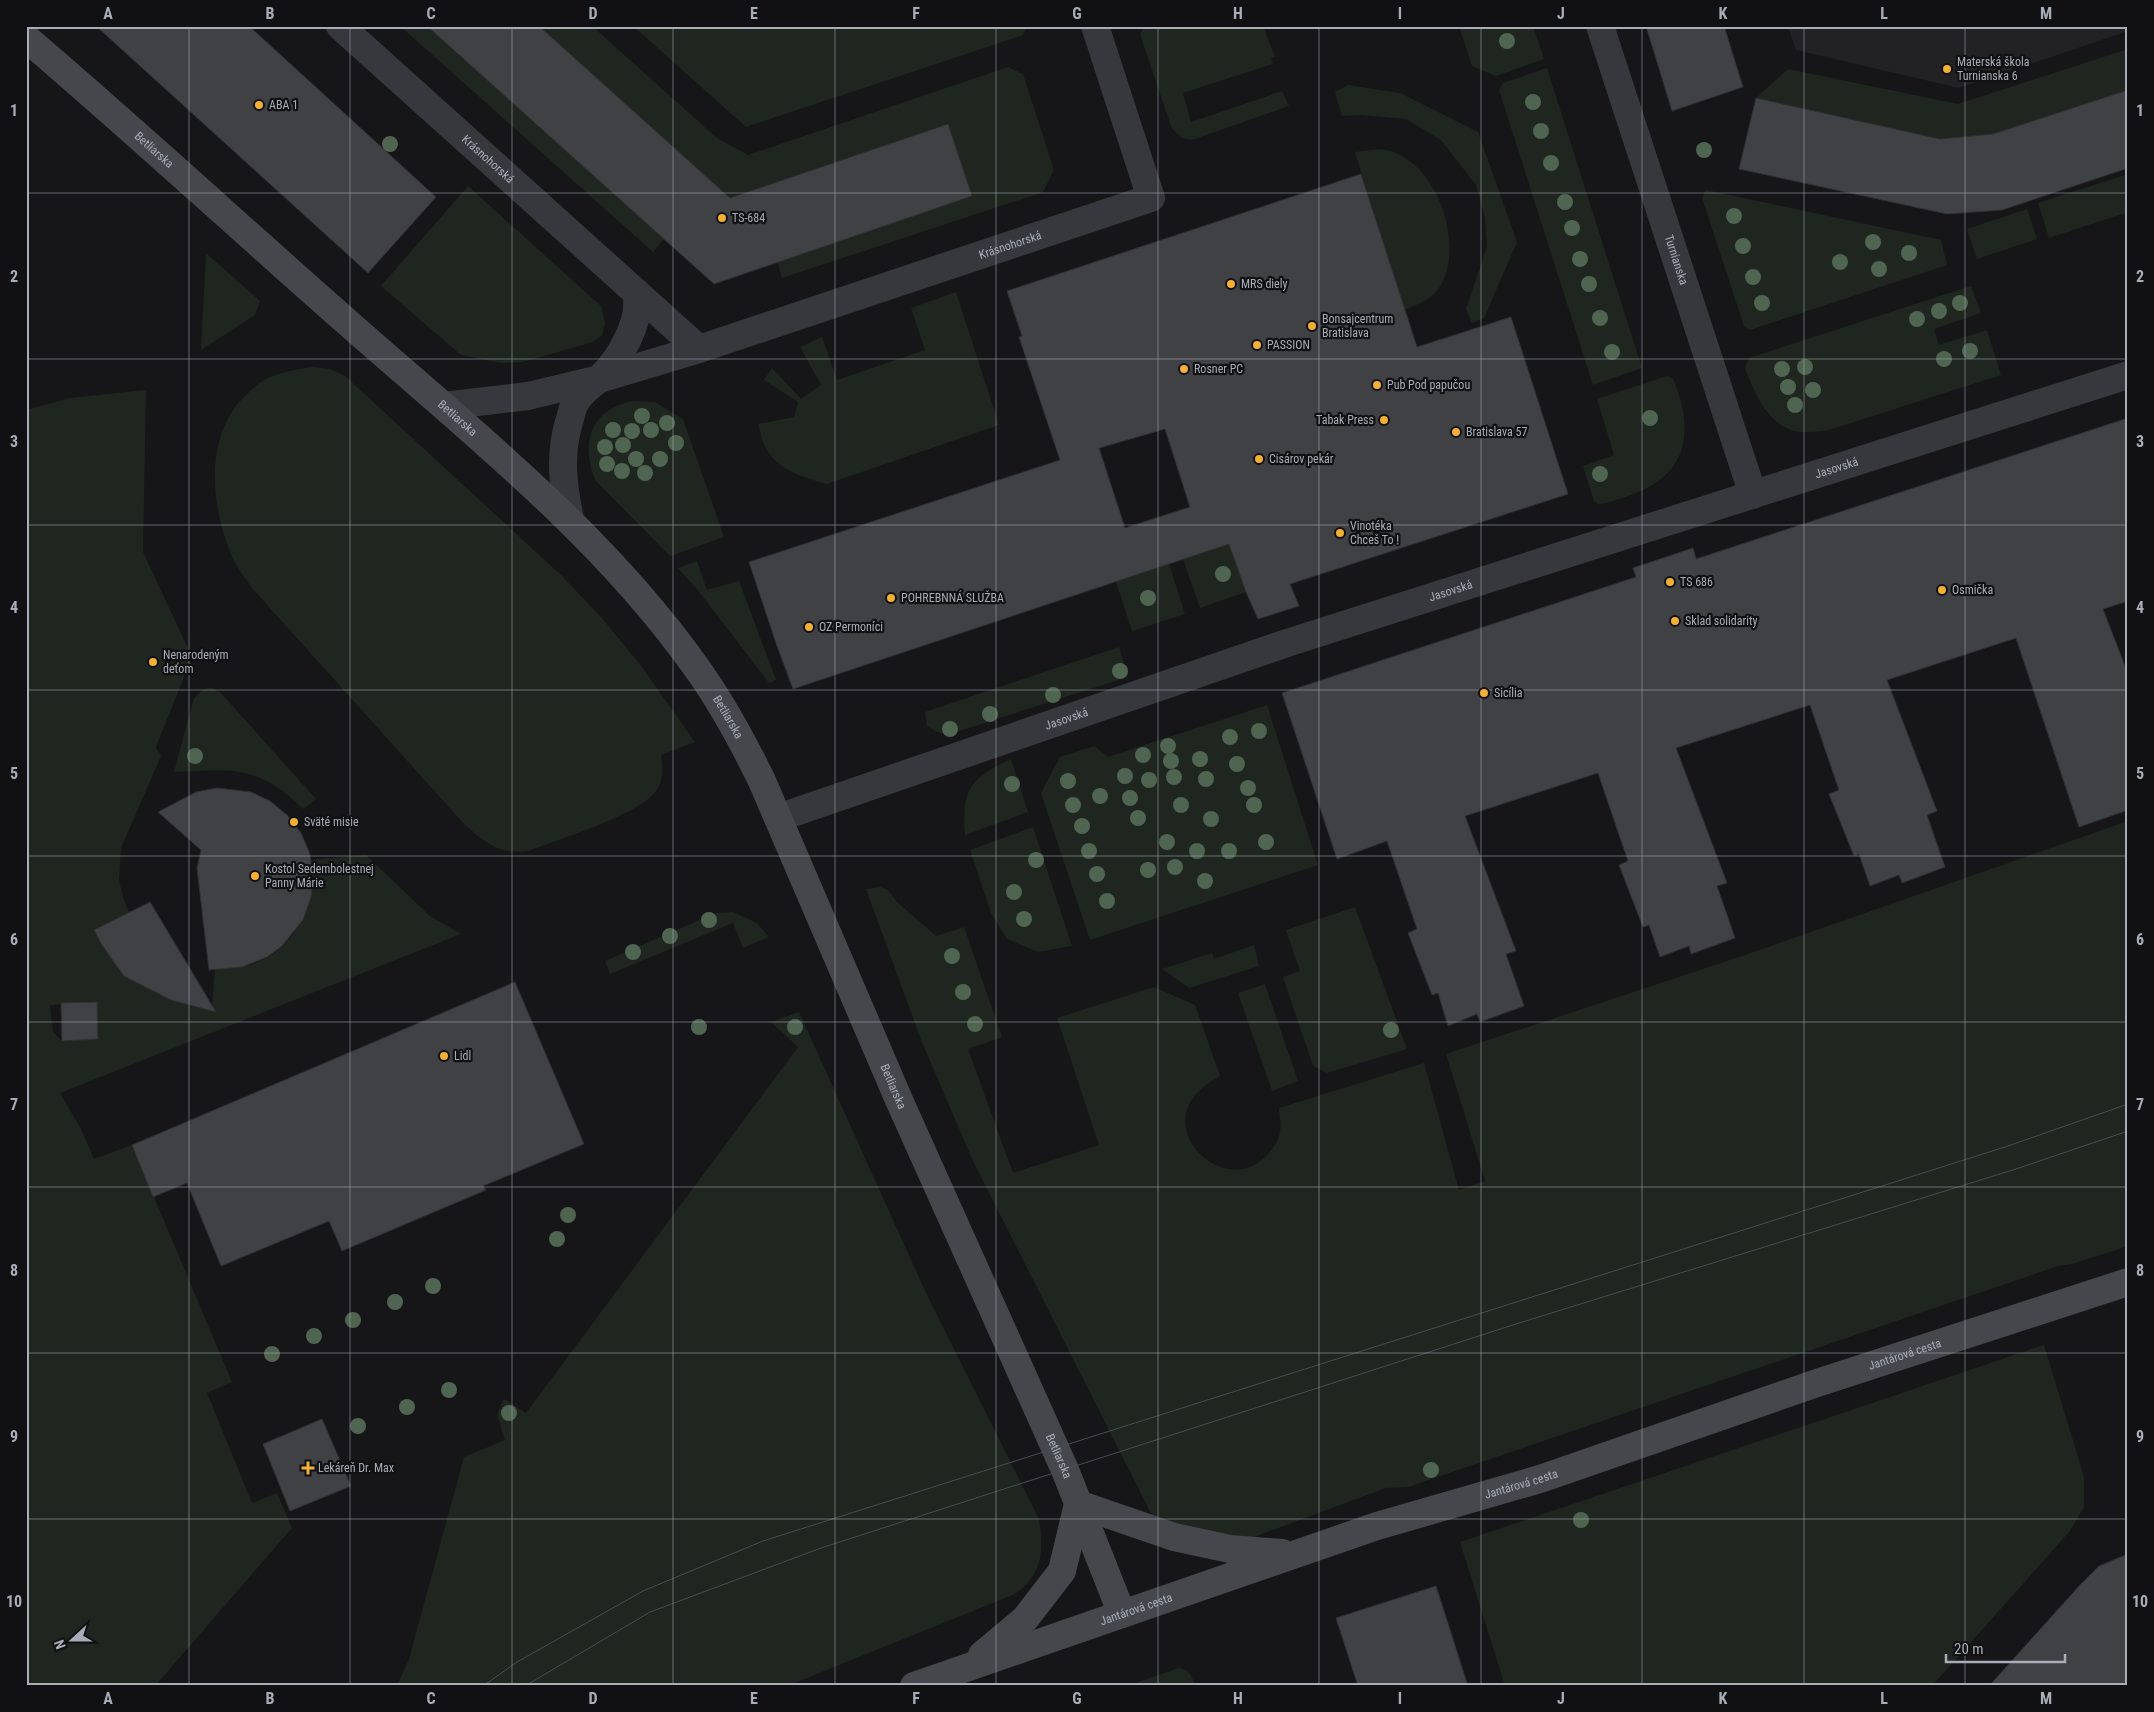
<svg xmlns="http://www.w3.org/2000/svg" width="2154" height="1712" viewBox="0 0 2154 1712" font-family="'Roboto Condensed',sans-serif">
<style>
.built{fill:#222225}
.green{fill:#1e261f;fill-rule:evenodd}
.building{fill:#404145;stroke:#303034;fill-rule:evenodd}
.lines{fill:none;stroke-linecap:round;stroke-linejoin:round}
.street{stroke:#37383d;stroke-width:28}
.secondary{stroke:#45474d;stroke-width:28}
.tram{stroke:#4a4c52;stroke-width:1}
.tree{fill:#506452}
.grid{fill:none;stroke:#a8adb8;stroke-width:1;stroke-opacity:0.55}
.poi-dot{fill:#f2b134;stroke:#111113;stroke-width:2}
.labels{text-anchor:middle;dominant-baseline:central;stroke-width:4.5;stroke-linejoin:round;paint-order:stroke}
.poi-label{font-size:12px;fill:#a8adb8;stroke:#111113;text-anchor:start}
.street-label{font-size:12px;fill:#a8adb8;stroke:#111113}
.neatline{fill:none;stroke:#a8adb8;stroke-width:2}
.grid-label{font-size:16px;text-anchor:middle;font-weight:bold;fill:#a8adb8}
</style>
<rect width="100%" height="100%" fill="#161618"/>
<path class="built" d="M 1788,26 L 2128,26 L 2128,31 L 1959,88 L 1796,50 Z"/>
<g class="green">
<path d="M 400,26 L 427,26 L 664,239 L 653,252 Z"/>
<path d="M 539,26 L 592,26 L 717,138 L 748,155 L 1008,67 L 1023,74 L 1054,170 L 1043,192 L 782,278 L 777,261 L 972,196 L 948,124 L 730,198 Z"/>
<path d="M 633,26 L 1027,26 L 1023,35 L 746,127 Z"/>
<path d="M 1145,26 L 1263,26 L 1275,57 L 1271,58 L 1273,64 L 1183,93 L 1191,122 L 1282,91 L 1289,106 L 1195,139 C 1184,141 1177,136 1171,126 L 1140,34 Z"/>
<path d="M 1459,26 L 1533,26 L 1544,59 L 1496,76 L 1472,66 Z"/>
<path d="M 2128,49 L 2128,90 L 1993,134 L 1940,139 L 1756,98 L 1788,69 L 1958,104 Z"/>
<path d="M 1547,68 L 1642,368 L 1593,385 L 1499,90 L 1503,83 Z"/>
<path d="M 1348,85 L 1400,93 L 1478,132 L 1517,242 L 1484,318 L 1472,323 L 1466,309 L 1487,247 L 1485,217 L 1476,185 L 1441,140 L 1406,119 L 1361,115 L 1342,116 L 1335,92 Z"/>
<path d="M 1380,149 C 1434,154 1466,241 1441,285 C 1433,299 1419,304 1404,310 L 1355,152 Z"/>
<path d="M 2128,174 L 2128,212 L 2049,238 L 2038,203 Z"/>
<path d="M 468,186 L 601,306 L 605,323 L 602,335 L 593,342 L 523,362 L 501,363 L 461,355 L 381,286 Z"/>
<path d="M 1706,190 L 1941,240 L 1947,265 L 1750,330 L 1744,326 L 1702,198 Z"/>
<path d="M 2027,209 L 2037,239 L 1977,259 L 1967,229 Z"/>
<path d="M 206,253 L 260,301 L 255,315 L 201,350 Z"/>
<path d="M 1971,286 L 1981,313 L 1934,329 L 1939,345 L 1987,330 L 2001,375 L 1826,431 C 1818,431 1807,433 1799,432 C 1768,427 1754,392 1745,368 L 1749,358 Z"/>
<path d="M 956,292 L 999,425 L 827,484 C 806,478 779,471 767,450 C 762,443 761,432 758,424 L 794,417 L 798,402 L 764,380 L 772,368 L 801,399 L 821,385 L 800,347 L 822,337 L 837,380 L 925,350 L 911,308 Z"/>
<path d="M 313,367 L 330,369 L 345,376 L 561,575 L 601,617 L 639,663 L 695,742 L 661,755 C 663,768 664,780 656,791 C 639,815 557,840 528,851 C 498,855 486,843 464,824 L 252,588 C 246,579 238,569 233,559 C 211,508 202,436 247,394 C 254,388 260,382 268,378 C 282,372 297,369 313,367 Z"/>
<path d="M 1667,376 L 1673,379 C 1696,433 1687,477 1628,496 C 1618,499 1608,504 1598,504 L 1594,501 L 1583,466 L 1614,455 L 1597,399 Z"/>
<path d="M 146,390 L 143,552 L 192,657 L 156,747 L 161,756 L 121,848 L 119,880 L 123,897 L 129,913 L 94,930 C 110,959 139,988 170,999 C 183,1004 198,1005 212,1008 L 215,968 C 224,968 234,968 243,967 C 293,955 317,908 311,860 L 366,855 L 430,916 L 461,934 L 60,1093 L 81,1129 L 94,1159 L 132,1145 L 232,1382 L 207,1393 L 252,1503 L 277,1493 L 292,1528 L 155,1686 L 26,1686 L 26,410 L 70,398 ZM 96,1002 L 98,1039 L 62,1041 L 53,1032 L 50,1005 Z"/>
<path d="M 633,401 L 655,402 L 683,419 L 724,537 L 670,556 L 595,480 C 580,442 591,409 633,401 Z"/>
<path d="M 1229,544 L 1246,592 L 1200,608 L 1183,559 Z"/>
<path d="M 697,561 L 707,590 L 739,581 L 776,680 L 769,683 L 697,589 L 678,568 Z"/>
<path d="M 1169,564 L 1185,614 L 1132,631 L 1116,582 Z"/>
<path d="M 1119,647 L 1128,677 L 950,734 L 939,733 L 927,726 L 925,712 Z"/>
<path d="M 211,688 L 220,692 L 316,799 L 303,809 C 258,764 233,770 174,772 L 194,698 L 204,689 Z"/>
<path d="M 1267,705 L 1318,865 L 1090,940 L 1041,793 L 1060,757 L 1094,746 L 1108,757 Z"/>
<path d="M 1011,759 L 1028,812 L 965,835 C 961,790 970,778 1011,759 Z"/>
<path d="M 2128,821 L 2128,1246 L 2072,1264 L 2058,1266 L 1408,1487 L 1386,1488 L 1243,1541 L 1163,1537 L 973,1161 L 921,1040 L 866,889 L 881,887 L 888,890 L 897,902 L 936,936 L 964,927 L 1002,1037 L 968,1049 L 1013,1173 L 1099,1145 L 1057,1018 L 1154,987 L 1195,1005 L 1220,1076 C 1210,1082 1200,1088 1193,1098 C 1163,1139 1227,1195 1265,1157 C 1272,1150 1279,1141 1280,1131 C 1282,1124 1279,1115 1279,1108 L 1424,1063 L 1459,1190 L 1485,1181 L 1446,1054 L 1742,956 Z"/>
<path d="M 1033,827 L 1072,946 L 1038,952 L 1007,939 L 991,913 L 970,850 Z"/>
<path d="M 1355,907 L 1407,1049 L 1327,1073 L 1313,1066 L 1283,977 L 1300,971 L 1286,930 Z"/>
<path d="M 733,912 L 757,923 L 769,937 L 743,948 L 733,923 L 610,974 L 605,961 L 716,913 Z"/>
<path d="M 1254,945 L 1259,966 L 1189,988 L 1162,969 L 1212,953 L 1214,959 Z"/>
<path d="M 1265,984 L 1298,1081 L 1272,1091 L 1238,993 Z"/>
<path d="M 799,1012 L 927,1295 L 1039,1519 C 1044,1550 1043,1575 1015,1594 L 787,1686 L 397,1686 L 409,1659 L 464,1457 L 505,1440 L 497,1415 L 504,1399 L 526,1413 L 798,1047 L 771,1022 Z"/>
<path d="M 2044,1345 L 2084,1477 L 2084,1507 L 2070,1531 L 1932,1686 L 1505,1686 L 1460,1542 Z"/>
<path d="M 1179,1668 C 1190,1670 1192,1676 1195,1686 L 1127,1686 Z"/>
</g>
<g class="building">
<path d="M 96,26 L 249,26 L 436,197 L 368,273 Z"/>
<path d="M 427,26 L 539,26 L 730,198 L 948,124 L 972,196 L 714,284 Z"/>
<path d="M 1646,26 L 1724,26 L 1743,87 L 1672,111 Z"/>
<path d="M 2128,90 L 2128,168 L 2002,210 L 1947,214 L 1739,169 L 1756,98 L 1940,139 L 1993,134 Z"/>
<path d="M 1361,174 L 1417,347 L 1511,317 L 1568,494 L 1290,584 L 1299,606 L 1258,619 L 1246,592 L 1229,544 L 793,689 L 777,646 L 749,562 L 1060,460 L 1019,337 L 1022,336 L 1007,291 ZM 1165,429 L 1190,507 L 1125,528 L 1099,448 Z"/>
<path d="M 2128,418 L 2128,601 L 2103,609 L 2128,674 L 2128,810 L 2079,827 L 2016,638 L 1887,680 L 1937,811 L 1927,815 L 1945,867 L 1902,883 L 1899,875 L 1870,886 L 1859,854 L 1854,856 L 1829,794 L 1839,790 L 1810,705 L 1676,748 L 1727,883 L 1717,886 L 1735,938 L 1691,954 L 1689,946 L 1660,957 L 1649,925 L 1643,927 L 1619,865 L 1628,861 L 1598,773 L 1465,816 L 1516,951 L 1506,954 L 1524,1006 L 1480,1022 L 1477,1014 L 1448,1026 L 1438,993 L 1432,995 L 1408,933 L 1417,929 L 1387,841 L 1337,859 L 1282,693 L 1636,577 L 1633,568 L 1693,548 L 1696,559 Z"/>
<path d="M 217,788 L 251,792 L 270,801 L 287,815 L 301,833 L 310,854 L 313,881 L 311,897 L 303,920 L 282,946 L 267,957 L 242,967 L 209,970 L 197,868 L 201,850 L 158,812 L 196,792 Z"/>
<path d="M 150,902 L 216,1012 L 171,1000 L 124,976 L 102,945 L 94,930 Z"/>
<path d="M 515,982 L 584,1144 L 483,1186 L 486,1190 L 342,1251 L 329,1221 L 221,1266 L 187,1183 L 153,1197 L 132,1145 Z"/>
<path d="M 97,1002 L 98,1039 L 62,1041 L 61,1003 Z"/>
<path d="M 322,1419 L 351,1486 L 290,1511 L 263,1444 Z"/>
<path d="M 2128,1554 L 2128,1686 L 1989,1686 L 2080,1585 L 2099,1566 Z"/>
<path d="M 1436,1586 L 1468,1686 L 1358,1686 L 1336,1618 Z"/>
</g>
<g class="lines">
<g class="street">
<path id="s1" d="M 340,26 L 699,349"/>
<path id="s2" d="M 1600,26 L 1753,495"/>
<path id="s3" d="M 444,406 L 528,396 L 599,379 L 699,349 L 1151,198 L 1095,26"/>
<path d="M 570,519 C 563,486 559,455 569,422 C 571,416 572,409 575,403 C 581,392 589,387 599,379 C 619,361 643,320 636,292"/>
<path id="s4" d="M 778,818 L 1287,643 L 2128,375"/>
</g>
<g class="secondary">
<path id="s5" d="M 26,38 C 135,131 240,228 347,322 C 469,430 601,533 696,667 C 722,703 743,742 762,781 L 899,1100 L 1065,1470 L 1122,1614"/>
<path d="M 1078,1504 L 1174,1537 L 1230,1549 L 1282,1553"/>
<path d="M 982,1655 L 1025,1619 L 1062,1571 L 1078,1504"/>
<path id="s6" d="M 914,1686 L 1377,1526 L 1540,1479 L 1817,1383 L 2128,1282"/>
</g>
<g class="tram">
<path d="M 483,1686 L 517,1662 L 643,1591 L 763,1541 L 2008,1146 L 2128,1104"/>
<path d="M 525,1686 L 650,1612 L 821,1548 L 1516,1324 L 2016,1169 L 2128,1131"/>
</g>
</g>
<g class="tree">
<circle cx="1507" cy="41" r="8"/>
<circle cx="1533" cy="102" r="8"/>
<circle cx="1541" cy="131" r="8"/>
<circle cx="390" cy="144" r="8"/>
<circle cx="1704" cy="150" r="8"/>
<circle cx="1551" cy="163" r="8"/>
<circle cx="1565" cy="202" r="8"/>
<circle cx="1734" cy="216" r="8"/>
<circle cx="1572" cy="228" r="8"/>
<circle cx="1873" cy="242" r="8"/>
<circle cx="1743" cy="246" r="8"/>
<circle cx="1909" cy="253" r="8"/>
<circle cx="1580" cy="259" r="8"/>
<circle cx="1840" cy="262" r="8"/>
<circle cx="1879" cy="269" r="8"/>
<circle cx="1753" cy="277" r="8"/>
<circle cx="1589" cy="284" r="8"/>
<circle cx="1762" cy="303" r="8"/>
<circle cx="1960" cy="303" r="8"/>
<circle cx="1939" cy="311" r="8"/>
<circle cx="1600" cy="318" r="8"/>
<circle cx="1917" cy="319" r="8"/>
<circle cx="1970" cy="351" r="8"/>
<circle cx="1612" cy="352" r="8"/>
<circle cx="1944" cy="359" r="8"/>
<circle cx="1805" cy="367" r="8"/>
<circle cx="1782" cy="369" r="8"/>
<circle cx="1788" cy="387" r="8"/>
<circle cx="1813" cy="390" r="8"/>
<circle cx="1795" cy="405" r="8"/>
<circle cx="642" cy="416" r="8"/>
<circle cx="1650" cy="418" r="8"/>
<circle cx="667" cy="423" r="8"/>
<circle cx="613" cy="430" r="8"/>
<circle cx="651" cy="430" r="8"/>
<circle cx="632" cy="431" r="8"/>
<circle cx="676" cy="443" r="8"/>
<circle cx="623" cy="445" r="8"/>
<circle cx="605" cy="447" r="8"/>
<circle cx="636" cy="459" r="8"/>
<circle cx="660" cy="459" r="8"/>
<circle cx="607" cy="464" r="8"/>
<circle cx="622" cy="471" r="8"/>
<circle cx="645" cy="473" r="8"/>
<circle cx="1600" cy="474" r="8"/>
<circle cx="1223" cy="574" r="8"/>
<circle cx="1148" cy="598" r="8"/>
<circle cx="1120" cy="671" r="8"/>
<circle cx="1053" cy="695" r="8"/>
<circle cx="990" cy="714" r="8"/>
<circle cx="950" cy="729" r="8"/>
<circle cx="1259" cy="731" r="8"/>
<circle cx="1230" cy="737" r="8"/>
<circle cx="1168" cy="746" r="8"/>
<circle cx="1143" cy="755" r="8"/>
<circle cx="195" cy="756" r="8"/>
<circle cx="1200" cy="759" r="8"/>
<circle cx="1171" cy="761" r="8"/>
<circle cx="1237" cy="764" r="8"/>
<circle cx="1125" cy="776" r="8"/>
<circle cx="1174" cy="777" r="8"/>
<circle cx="1206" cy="779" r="8"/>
<circle cx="1149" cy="780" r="8"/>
<circle cx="1068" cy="781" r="8"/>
<circle cx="1012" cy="784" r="8"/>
<circle cx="1248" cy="788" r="8"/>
<circle cx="1100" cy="796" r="8"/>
<circle cx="1130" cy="798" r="8"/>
<circle cx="1073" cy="805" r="8"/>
<circle cx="1181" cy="805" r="8"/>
<circle cx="1254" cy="805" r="8"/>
<circle cx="1138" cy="818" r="8"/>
<circle cx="1211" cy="819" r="8"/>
<circle cx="1082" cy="826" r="8"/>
<circle cx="1167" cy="842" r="8"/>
<circle cx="1266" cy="842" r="8"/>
<circle cx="1089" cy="851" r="8"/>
<circle cx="1197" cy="851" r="8"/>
<circle cx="1229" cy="851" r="8"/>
<circle cx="1036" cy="860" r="8"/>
<circle cx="1175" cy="867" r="8"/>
<circle cx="1148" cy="870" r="8"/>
<circle cx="1097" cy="874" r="8"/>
<circle cx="1205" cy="881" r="8"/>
<circle cx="1014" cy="892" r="8"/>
<circle cx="1107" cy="901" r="8"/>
<circle cx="1024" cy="919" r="8"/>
<circle cx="709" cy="920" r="8"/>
<circle cx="670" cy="936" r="8"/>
<circle cx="633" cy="952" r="8"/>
<circle cx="952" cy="956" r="8"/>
<circle cx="963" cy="992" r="8"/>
<circle cx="975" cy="1024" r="8"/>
<circle cx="699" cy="1027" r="8"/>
<circle cx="795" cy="1027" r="8"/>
<circle cx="1391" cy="1030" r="8"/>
<circle cx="568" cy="1215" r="8"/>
<circle cx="557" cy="1239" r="8"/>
<circle cx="433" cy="1286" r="8"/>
<circle cx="395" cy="1302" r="8"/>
<circle cx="353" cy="1320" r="8"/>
<circle cx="314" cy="1336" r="8"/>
<circle cx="272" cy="1354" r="8"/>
<circle cx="449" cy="1390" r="8"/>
<circle cx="407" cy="1407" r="8"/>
<circle cx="509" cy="1413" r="8"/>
<circle cx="358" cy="1426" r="8"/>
<circle cx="1431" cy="1470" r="8"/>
<circle cx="1581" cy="1520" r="8"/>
</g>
<path class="grid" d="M 189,26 L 189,1686M 350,26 L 350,1686M 512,26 L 512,1686M 673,26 L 673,1686M 835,26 L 835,1686M 996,26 L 996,1686M 1158,26 L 1158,1686M 1319,26 L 1319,1686M 1481,26 L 1481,1686M 1642,26 L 1642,1686M 1804,26 L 1804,1686M 1965,26 L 1965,1686M 26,193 L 2128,193M 26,359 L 2128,359M 26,525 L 2128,525M 26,690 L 2128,690M 26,856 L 2128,856M 26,1022 L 2128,1022M 26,1187 L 2128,1187M 26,1353 L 2128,1353M 26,1519 L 2128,1519"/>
<g class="poi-dot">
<circle cx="1947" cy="69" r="5"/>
<circle cx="259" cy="105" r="5"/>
<circle cx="722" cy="218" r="5"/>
<circle cx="1231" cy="284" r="5"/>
<circle cx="1312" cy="326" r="5"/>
<circle cx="1257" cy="345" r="5"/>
<circle cx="1184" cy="369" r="5"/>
<circle cx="1377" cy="385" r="5"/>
<circle cx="1384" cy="420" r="5"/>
<circle cx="1456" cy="432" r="5"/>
<circle cx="1259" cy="459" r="5"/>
<circle cx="1340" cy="533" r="5"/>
<circle cx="1670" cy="582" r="5"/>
<circle cx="1942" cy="590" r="5"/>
<circle cx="891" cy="598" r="5"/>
<circle cx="1675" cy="621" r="5"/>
<circle cx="809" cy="627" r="5"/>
<circle cx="153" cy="662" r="5"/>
<circle cx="1484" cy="693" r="5"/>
<circle cx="294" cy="822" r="5"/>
<circle cx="255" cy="876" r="5"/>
<circle cx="444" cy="1056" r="5"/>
<path d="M305.5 1460.5h5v5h5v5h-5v5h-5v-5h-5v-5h5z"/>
</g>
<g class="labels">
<g class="poi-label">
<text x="1957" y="62">Materská škola<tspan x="1957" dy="14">Turnianska 6</tspan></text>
<text x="269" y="105">ABA 1</text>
<text x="732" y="218">TS-684</text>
<text x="1241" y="284">MRS diely</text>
<text x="1322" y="319">Bonsajcentrum<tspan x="1322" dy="14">Bratislava</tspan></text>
<text x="1267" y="345">PASSION</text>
<text x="1194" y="369">Rosner PC</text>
<text x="1387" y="385">Pub Pod papučou</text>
<text x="1374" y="420" text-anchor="end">Tabak Press</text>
<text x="1466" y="432">Bratislava 57</text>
<text x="1269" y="459">Cisárov pekár</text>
<text x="1350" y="526">Vinotéka<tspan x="1350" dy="14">Chceš To !</tspan></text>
<text x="1680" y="582">TS 686</text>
<text x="1952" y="590">Osmička</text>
<text x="901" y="598">POHREBNNÁ SLUŽBA</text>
<text x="1685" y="621">Sklad solidarity</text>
<text x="819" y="627">OZ Permoníci</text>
<text x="163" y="655">Nenarodeným<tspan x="163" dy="14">deťom</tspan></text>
<text x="1494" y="693">Sicília</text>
<text x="304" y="822">Sväté misie</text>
<text x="265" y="869">Kostol Sedembolestnej<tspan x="265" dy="14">Panny Márie</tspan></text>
<text x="454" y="1056">Lidl</text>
<text x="318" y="1468">Lekáreň Dr. Max</text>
</g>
<g class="street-label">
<text stroke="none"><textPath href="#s5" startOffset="170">Betliarska</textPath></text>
<text stroke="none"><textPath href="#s1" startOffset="199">Krásnohorská</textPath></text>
<text stroke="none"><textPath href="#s3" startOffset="590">Krásnohorská</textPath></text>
<text stroke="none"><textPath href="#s2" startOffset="246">Turnianska</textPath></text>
<text stroke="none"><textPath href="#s5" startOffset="575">Betliarska</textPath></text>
<text stroke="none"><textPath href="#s4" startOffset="1115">Jasovská</textPath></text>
<text stroke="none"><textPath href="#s4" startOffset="710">Jasovská</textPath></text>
<text stroke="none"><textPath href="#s5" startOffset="980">Betliarska</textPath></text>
<text stroke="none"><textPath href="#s4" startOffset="305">Jasovská</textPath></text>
<text stroke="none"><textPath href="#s5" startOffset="1385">Betliarska</textPath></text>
<text stroke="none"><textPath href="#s6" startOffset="1045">Jantárová cesta</textPath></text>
<text stroke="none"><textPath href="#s5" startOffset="1790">Betliarska</textPath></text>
<text stroke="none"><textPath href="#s6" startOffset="640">Jantárová cesta</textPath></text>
<text stroke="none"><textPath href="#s6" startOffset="235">Jantárová cesta</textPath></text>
</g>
</g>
<rect width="2154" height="1712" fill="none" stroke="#111113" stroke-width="55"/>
<g transform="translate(72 1640) rotate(249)" stroke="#111113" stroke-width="4" paint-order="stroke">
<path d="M0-4L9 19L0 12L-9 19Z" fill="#a8adb8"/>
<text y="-8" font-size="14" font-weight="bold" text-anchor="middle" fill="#a8adb8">N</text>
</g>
<path d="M1946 1654v8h119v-8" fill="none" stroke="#a8adb8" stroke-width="2.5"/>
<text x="1954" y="1654" font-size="15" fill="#a8adb8" stroke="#111113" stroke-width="4" paint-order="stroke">20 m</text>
<rect x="28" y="28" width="2098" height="1656" class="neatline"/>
<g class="grid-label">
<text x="108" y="19">A</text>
<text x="270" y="19">B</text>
<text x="431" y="19">C</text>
<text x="593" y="19">D</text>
<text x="754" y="19">E</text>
<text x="916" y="19">F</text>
<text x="1077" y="19">G</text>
<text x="1238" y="19">H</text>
<text x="1400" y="19">I</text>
<text x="1561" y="19">J</text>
<text x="1723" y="19">K</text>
<text x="1884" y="19">L</text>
<text x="2046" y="19">M</text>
<text x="14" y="116">1</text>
<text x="2140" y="116">1</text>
<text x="14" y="282">2</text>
<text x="2140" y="282">2</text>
<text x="14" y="447">3</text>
<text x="2140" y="447">3</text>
<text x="14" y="613">4</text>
<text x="2140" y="613">4</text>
<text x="14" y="779">5</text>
<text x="2140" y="779">5</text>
<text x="14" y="945">6</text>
<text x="2140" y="945">6</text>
<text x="14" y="1110">7</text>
<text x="2140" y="1110">7</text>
<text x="14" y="1276">8</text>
<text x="2140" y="1276">8</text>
<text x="14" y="1442">9</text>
<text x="2140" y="1442">9</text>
<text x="14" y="1607">10</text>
<text x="2140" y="1607">10</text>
<text x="108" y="1704">A</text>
<text x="270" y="1704">B</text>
<text x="431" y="1704">C</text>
<text x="593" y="1704">D</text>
<text x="754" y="1704">E</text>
<text x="916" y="1704">F</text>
<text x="1077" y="1704">G</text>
<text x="1238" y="1704">H</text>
<text x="1400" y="1704">I</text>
<text x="1561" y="1704">J</text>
<text x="1723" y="1704">K</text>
<text x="1884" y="1704">L</text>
<text x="2046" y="1704">M</text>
</g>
</svg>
